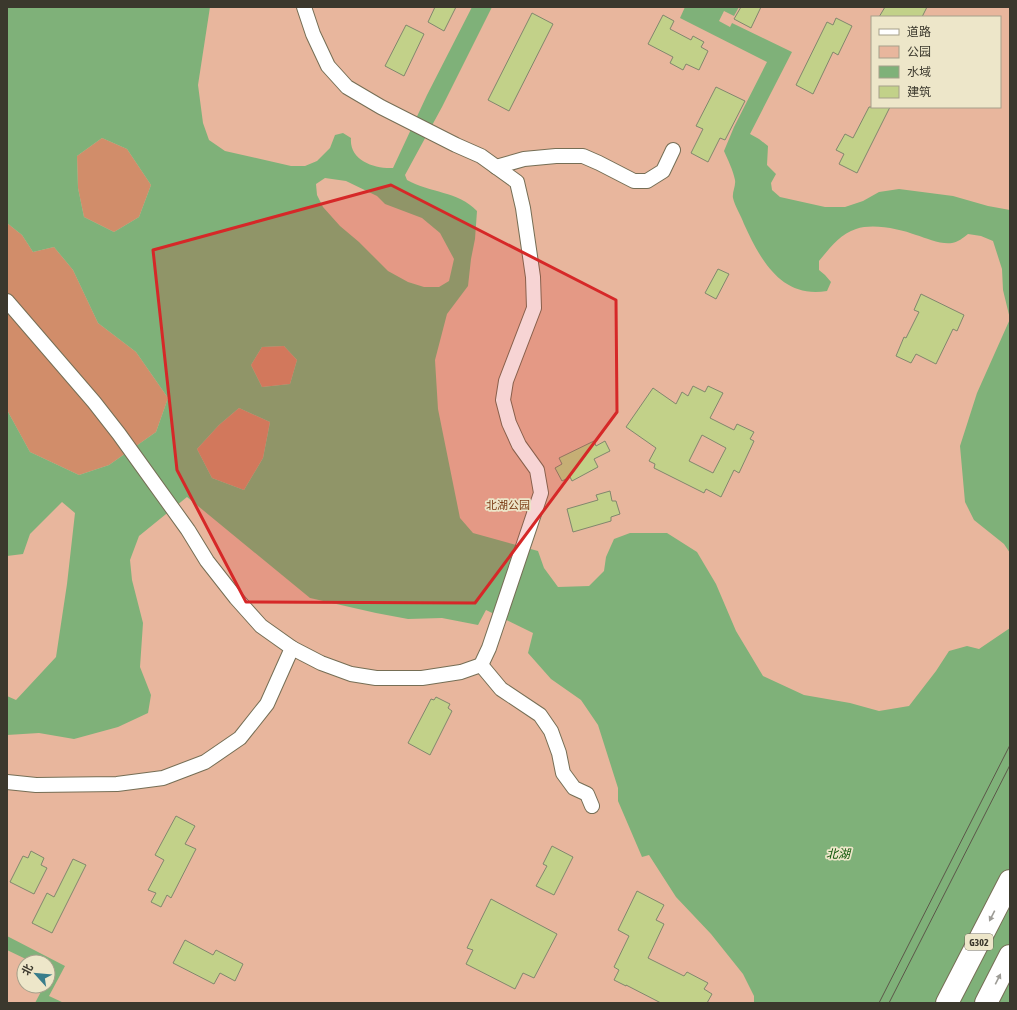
<svg xmlns="http://www.w3.org/2000/svg" width="1017" height="1010" viewBox="0 0 1017 1010" font-family="'Asap Condensed','Noto Sans SC',sans-serif">
<style>
.green{fill:#e8b69d;fill-rule:evenodd}
.forest{fill:#d18d6a}
.water{fill:#7fb179;fill-rule:evenodd}
.building{fill:#c2d189;stroke:#81876d;fill-rule:evenodd}
.lines{fill:none;stroke-linecap:round;stroke-linejoin:round}
.street-casing{stroke:#756e55;stroke-width:16}
.highway-casing{stroke:#756e55;stroke-width:24}
.street{stroke:#fff;stroke-width:14}
.highway{stroke:#fff;stroke-width:22}
.tram{stroke:#5c584a;stroke-width:1}
.oneway{fill:#9d9c96}
.marked{fill:#d62828;fill-opacity:0.2;stroke:#d62828;stroke-width:3;stroke-linejoin:round}
.labels{text-anchor:middle;dominant-baseline:central;stroke-width:3.5;stroke-linejoin:round;paint-order:stroke}
.shield{fill:#ede6c9;stroke:#706c5c;stroke-width:1}
.shield-label{font-size:10px;font-weight:bold;fill:#3b382d}
.park-label{font-size:11px;fill:#7c3d17;stroke:#ede6c9}
.water-label{font-size:12px;font-style:italic;fill:#0d5507;stroke:#ede6c9}
</style>
<rect width="100%" height="100%" fill="#ede6c9"/>
<path class="green" d="M 7,7 L 1010,7 L 1010,1003 L 7,1003 ZM 872,17 L 1000,17 L 1000,107 L 872,107 ZM 24,962 L 48,962 L 48,986 L 24,986 Z"/>
<g class="forest">
<path d="M 102,138 L 127,149 L 151,185 L 139,217 L 114,232 L 84,217 L 78,188 L 77,156 Z"/>
<path d="M 7,223 L 22,235 L 33,252 L 54,247 L 73,270 L 98,323 L 136,352 L 168,398 L 156,432 L 109,465 L 79,475 L 30,452 L 7,410 Z"/>
<path d="M 284,346 L 297,360 L 290,384 L 262,387 L 251,365 L 262,347 Z"/>
<path d="M 239,408 L 270,422 L 263,458 L 244,490 L 212,478 L 197,449 L 219,425 Z"/>
</g>
<g class="water">
<path d="M 7,7 L 210,7 L 198,85 L 203,123 L 209,140 L 225,151 L 291,166 L 305,166 L 317,161 L 330,148 L 335,135 L 343,133 L 351,138 C 349,160 374,169 393,168 L 427,95 L 472,7 L 492,7 L 442,107 L 405,175 L 407,180 C 430,193 458,191 477,211 L 475,239 L 471,259 L 468,286 L 447,314 L 435,360 L 438,409 L 460,518 L 473,533 L 538,551 L 544,568 L 558,587 L 589,586 L 604,571 L 606,557 L 614,539 L 630,533 L 667,533 L 697,552 L 716,584 L 736,631 L 763,676 L 804,695 L 850,703 L 879,711 L 909,706 L 936,671 L 949,651 L 967,646 L 979,649 L 1010,628 L 1010,1003 L 754,1003 L 754,996 L 743,974 L 711,934 L 676,897 L 649,855 L 642,857 L 618,801 L 618,788 L 598,725 L 581,700 L 551,679 L 528,653 L 533,633 L 486,610 L 478,625 L 442,618 L 408,619 L 376,613 L 310,598 L 187,497 L 139,536 L 130,560 L 132,580 L 143,623 L 140,667 L 151,695 L 148,713 L 118,727 L 74,739 L 39,733 L 7,735 L 7,696 L 16,700 L 56,657 L 67,584 L 75,513 L 62,502 L 30,534 L 23,554 L 7,556 L 7,410 L 30,452 L 79,475 L 109,465 L 156,432 L 168,398 L 136,352 L 98,323 L 73,270 L 54,247 L 33,252 L 22,235 L 7,223 ZM 102,138 L 127,149 L 151,185 L 139,217 L 114,232 L 84,217 L 78,188 L 77,156 ZM 325,178 L 346,181 L 377,196 L 385,204 L 422,218 L 440,233 L 454,259 L 449,281 L 439,287 L 424,287 L 408,282 L 388,271 L 359,242 L 340,226 L 323,207 L 317,195 L 316,184 ZM 284,346 L 297,360 L 290,384 L 262,387 L 251,365 L 262,347 ZM 239,408 L 270,422 L 263,458 L 244,490 L 212,478 L 197,449 L 219,425 Z"/>
<path d="M 685,7 L 739,7 L 734,16 L 724,11 L 719,21 L 730,27 L 732,23 L 792,52 L 750,134 L 759,139 L 768,146 L 767,165 L 776,174 L 771,183 L 772,190 L 780,197 L 825,207 L 845,207 L 863,201 L 879,192 L 899,189 L 953,196 L 988,206 L 1010,210 L 1010,553 L 1004,544 L 974,520 L 965,502 L 960,446 L 977,393 L 1010,319 L 1003,290 L 1002,269 L 993,241 L 981,236 L 968,234 C 963,238 958,242 952,243 C 942,245 926,238 916,235 C 900,229 873,223 856,229 C 840,234 829,249 819,261 L 819,270 L 825,275 L 831,282 L 827,291 C 781,299 760,259 744,224 C 741,215 735,207 733,198 C 732,192 736,186 735,180 C 733,170 728,160 724,151 L 734,127 L 767,62 L 680,18 Z"/>
<path d="M 7,936 L 65,966 L 49,996 L 64,1003 L 35,1003 L 44,986 L 48,986 L 48,978 L 51,972 L 48,970 L 48,962 L 32,962 L 7,950 Z"/>
</g>
<g class="building">
<path d="M 435,7 L 456,7 L 444,31 L 428,22 Z"/>
<path d="M 741,7 L 761,7 L 751,28 L 734,19 Z"/>
<path d="M 885,7 L 927,7 L 922,17 L 879,17 Z"/>
<path d="M 532,13 L 553,24 L 509,111 L 488,100 Z"/>
<path d="M 663,15 L 674,21 L 670,29 L 691,40 L 693,36 L 704,42 L 701,47 L 708,51 L 699,70 L 686,64 L 683,70 L 670,63 L 673,57 L 648,44 Z"/>
<path d="M 836,18 L 852,26 L 838,55 L 833,52 L 813,94 L 796,85 L 827,22 L 833,25 Z"/>
<path d="M 406,25 L 424,34 L 404,76 L 385,66 Z"/>
<path d="M 716,87 L 745,101 L 725,140 L 720,138 L 708,162 L 691,153 L 703,129 L 696,126 Z"/>
<path d="M 869,107 L 890,107 L 857,173 L 839,164 L 844,154 L 836,150 L 845,134 L 853,138 Z"/>
<path d="M 718,269 L 729,274 L 716,299 L 705,293 Z"/>
<path d="M 921,294 L 964,315 L 957,331 L 953,329 L 936,364 L 916,354 L 911,363 L 896,356 L 904,337 L 906,338 L 919,312 L 914,310 Z"/>
<path d="M 693,386 L 705,392 L 708,386 L 723,393 L 710,418 L 734,430 L 737,424 L 754,432 L 750,439 L 754,441 L 739,473 L 734,470 L 721,497 L 706,489 L 704,493 L 654,468 L 655,464 L 649,461 L 656,448 L 626,427 L 653,388 L 676,404 L 682,392 L 688,396 ZM 702,435 L 726,448 L 713,473 L 689,461 Z"/>
<path d="M 594,441 L 596,446 L 605,441 L 610,451 L 594,459 L 598,467 L 572,481 L 570,477 L 562,481 L 555,468 L 562,464 L 559,458 Z"/>
<path d="M 610,491 L 612,501 L 616,501 L 620,514 L 611,517 L 611,521 L 573,532 L 567,509 L 598,500 L 596,495 Z"/>
<path d="M 436,697 L 450,704 L 448,708 L 452,711 L 430,755 L 408,743 L 431,699 L 434,700 Z"/>
<path d="M 176,816 L 195,826 L 185,844 L 196,849 L 171,898 L 167,895 L 161,907 L 151,902 L 156,893 L 148,890 L 164,860 L 155,855 Z"/>
<path d="M 552,846 L 573,857 L 554,895 L 536,886 L 547,866 L 543,864 Z"/>
<path d="M 31,851 L 44,858 L 41,865 L 47,868 L 34,894 L 10,882 L 23,856 L 28,858 Z"/>
<path d="M 73,859 L 86,865 L 52,933 L 32,923 L 47,893 L 54,897 Z"/>
<path d="M 637,891 L 664,905 L 656,920 L 664,924 L 648,958 L 684,976 L 687,972 L 708,983 L 704,989 L 712,994 L 707,1003 L 661,1003 L 626,985 L 626,986 L 614,980 L 619,970 L 614,967 L 629,936 L 618,930 Z"/>
<path d="M 491,899 L 557,934 L 534,978 L 523,973 L 515,989 L 466,964 L 473,950 L 467,948 Z"/>
<path d="M 185,940 L 213,955 L 216,950 L 243,964 L 235,981 L 220,973 L 214,984 L 173,963 Z"/>
</g>
<g class="lines">
<g class="street-casing">
<g id="street">
<path d="M 496,167 L 524,159 L 556,156 L 583,156 L 599,163 L 634,181 L 647,181 L 663,171 L 673,150"/>
<path d="M 7,301 L 94,402 L 119,434 L 188,530 L 207,561 L 236,598 L 261,626 L 292,648 L 321,663 L 351,674 L 376,678 L 422,678 L 461,672 L 481,665 L 489,648 L 541,493 L 537,470 L 519,445 L 509,423 L 503,400 L 506,381 L 534,308 L 533,277 L 523,208 L 517,182 L 481,156 L 456,145 L 381,107 L 347,87 L 328,66 L 313,34 L 304,7"/>
<path d="M 481,665 L 501,689 L 540,715 L 551,731 L 559,753 L 563,773 L 574,788 L 587,794 L 592,806"/>
<path d="M 7,782 L 36,785 L 117,784 L 163,778 L 205,762 L 240,738 L 267,704 L 292,648"/>
</g>
</g>
<g class="highway-casing">
<g id="highway">
<path d="M 947,1003 L 1010,881"/>
<path d="M 986,1003 L 1010,956"/>
</g>
</g>
<use href="#street" class="street"/>
<use href="#highway" class="highway"/>
<g class="tram">
<path d="M 879,1003 L 1010,745"/>
<path d="M 889,1003 L 1010,765"/>
</g>
</g>
<defs><path id="oneway-solid" d="M-6-.8H1V-3.2L6.5 0L1 3.2V.8H-6Z"/></defs>
<g class="oneway">
<use href="#oneway-solid" transform="translate(992 916) rotate(117)"/>
<use href="#oneway-solid" transform="translate(998 979) rotate(-63)"/>
</g>
<path class="marked" d="M 391,185 L 616,300 L 617,412 L 475,603 L 246,602 L 177,470 L 153,250 Z"/>
<g class="labels">
<rect class="shield" x="965" y="934" width="28" height="16" rx="3"/>
<g class="shield-label">
<text x="979" y="942">G302</text>
</g>
<g class="park-label">
<text x="508" y="505">北湖公园</text>
</g>
<g class="water-label">
<text x="838" y="854">北湖</text>
</g>
</g>
<rect width="1017" height="1010" fill="none" stroke="#3b382d" stroke-width="16"/>
<rect x="871" y="16" width="130" height="92" fill="#ede6c9" stroke="#a6a08b"/>
<rect x="879" y="29" width="20" height="6" fill="#ffffff" stroke="#a6a08b"/>
<text x="907" y="36" font-size="12" fill="#3b382d">道路</text>
<rect x="879" y="46" width="20" height="12" fill="#e8b69d" stroke="#a6a08b"/>
<text x="907" y="56" font-size="12" fill="#3b382d">公园</text>
<rect x="879" y="66" width="20" height="12" fill="#7fb179" stroke="#a6a08b"/>
<text x="907" y="76" font-size="12" fill="#3b382d">水域</text>
<rect x="879" y="86" width="20" height="12" fill="#c2d189" stroke="#a6a08b"/>
<text x="907" y="96" font-size="12" fill="#3b382d">建筑</text>
<g transform="translate(36 974) rotate(297)"><circle r="19" fill="#ede6c9" stroke="#a6a08b"/>
<path d="M0-3L7 15L0 10L-7 15Z" fill="#387d8b"/>
<text y="-6" font-size="11" font-weight="bold" text-anchor="middle" fill="#3b382d">北</text>
</g>
</svg>
